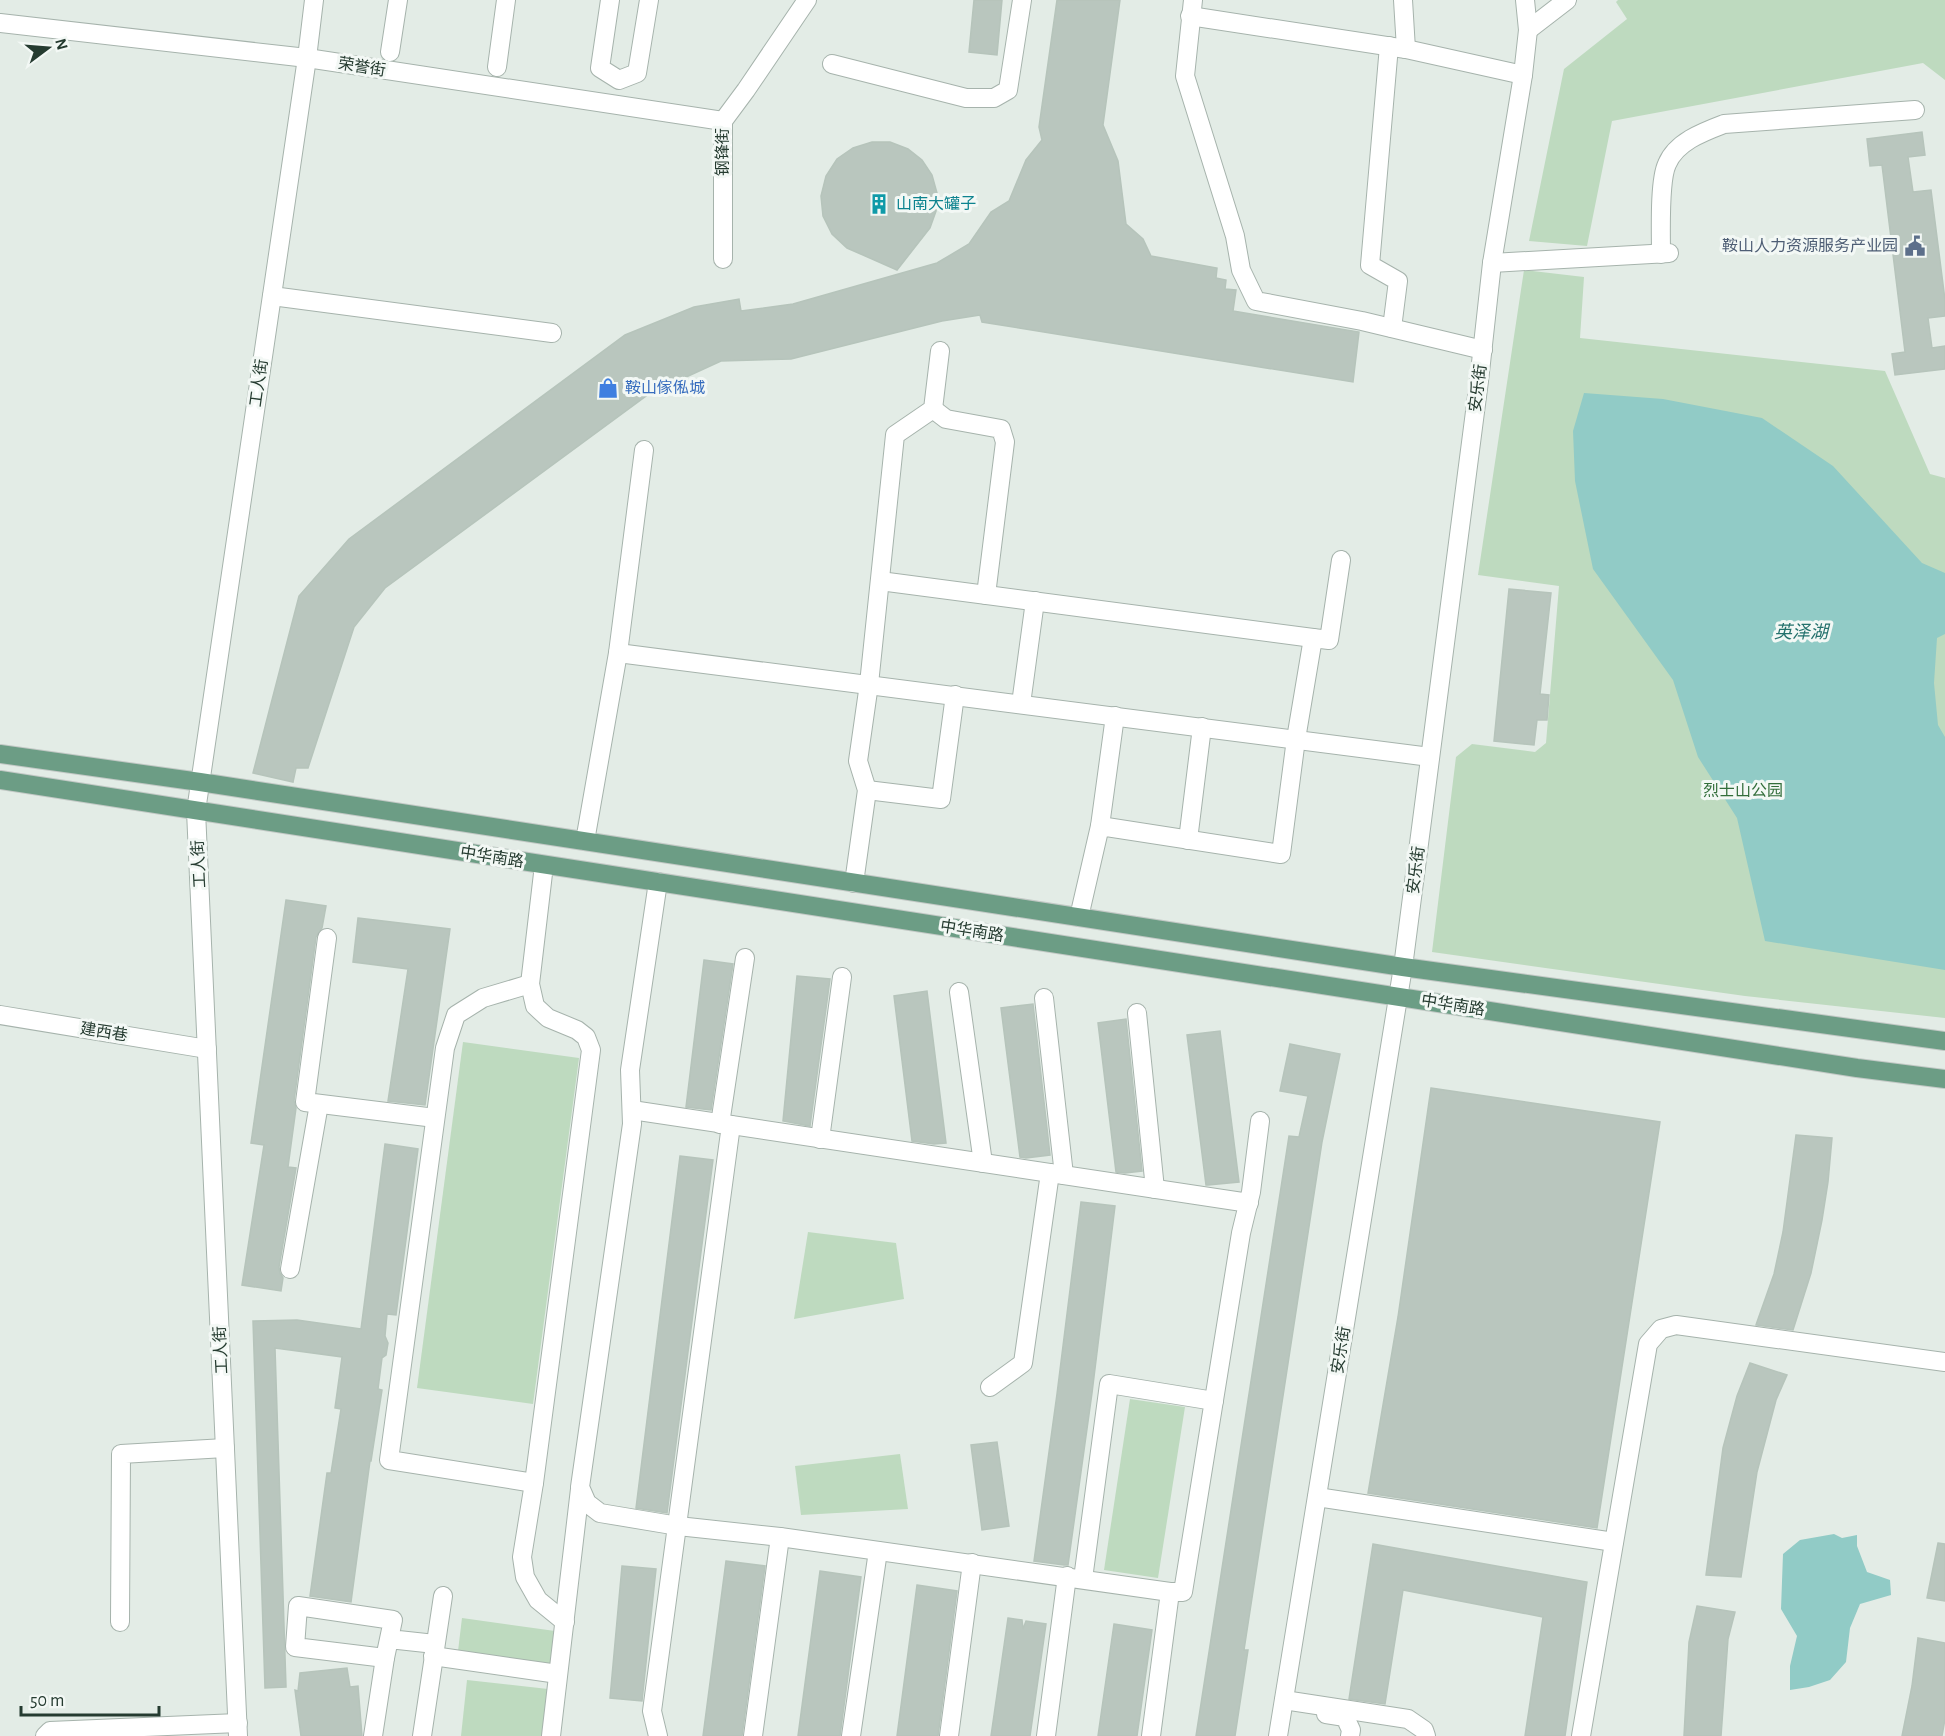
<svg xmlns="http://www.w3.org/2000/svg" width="1945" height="1736" viewBox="0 0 1945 1736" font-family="'Alegreya Sans','Noto Sans SC',sans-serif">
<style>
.green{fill:#bedabf}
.water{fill:#91cbc6}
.building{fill:#b9c6be;stroke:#b6c4bb;stroke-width:1.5}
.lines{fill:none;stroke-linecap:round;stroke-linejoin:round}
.minor-casing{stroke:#a6b3ac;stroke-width:20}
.major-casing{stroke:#c2c8c5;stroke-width:20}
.minor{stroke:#fff;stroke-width:18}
.major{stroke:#6c9d85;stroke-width:18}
.labels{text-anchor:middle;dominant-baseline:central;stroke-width:6;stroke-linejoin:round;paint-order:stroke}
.street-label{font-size:16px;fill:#253b30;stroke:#f3f8f5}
.culture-label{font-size:16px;fill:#0d838f;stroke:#f3f8f5;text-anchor:start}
.service-label{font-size:16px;fill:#4e5e75;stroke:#f3f8f5;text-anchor:end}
.shop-label{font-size:16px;fill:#366cbe;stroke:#f3f8f5;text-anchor:start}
.park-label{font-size:16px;fill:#336e3b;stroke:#f3f8f5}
.water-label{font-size:18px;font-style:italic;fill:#24716c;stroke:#f3f8f5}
</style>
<rect width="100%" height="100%" fill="#e3ece6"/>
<g class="green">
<path d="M 1618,0 L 1945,0 L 1945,80 L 1923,63 L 1612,121 L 1587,246 L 1529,241 L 1564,69 L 1627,19 L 1616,2 Z"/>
<path d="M 1524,270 L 1584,277 L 1580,338 L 1885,371 L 1930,474 L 1945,478 L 1945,1018 L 1745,996 L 1432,952 L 1456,757 L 1472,744 L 1535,752 L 1546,743 L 1559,586 L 1478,575 Z"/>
<path d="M 463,1042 L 579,1058 L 533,1404 L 417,1388 Z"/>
<path d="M 808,1232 L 896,1243 L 904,1299 L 794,1319 Z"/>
<path d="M 1130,1399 L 1185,1407 L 1158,1578 L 1104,1570 Z"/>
<path d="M 900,1454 L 908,1509 L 801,1515 L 795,1466 Z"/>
<path d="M 462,1618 L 555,1631 L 550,1664 L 458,1651 Z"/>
<path d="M 467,1680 L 548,1689 L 543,1736 L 461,1736 Z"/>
</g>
<g class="water">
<path d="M 1584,393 L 1663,399 L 1762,418 L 1833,466 L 1922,563 L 1945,573 L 1945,634 L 1937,638 L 1934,683 L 1938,725 L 1945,737 L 1945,970 L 1765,941 L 1737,818 L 1698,757 L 1673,680 L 1593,569 L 1575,481 L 1573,431 Z"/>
<path d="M 1834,1534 L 1842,1538 L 1857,1535 L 1857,1546 L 1867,1572 L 1890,1580 L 1891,1595 L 1860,1604 L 1850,1628 L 1846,1662 L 1830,1680 L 1809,1687 L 1790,1690 L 1790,1666 L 1797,1636 L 1781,1609 L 1783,1554 L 1800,1540 Z"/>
</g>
<g class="building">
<path d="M 974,0 L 1002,0 L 997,55 L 969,52 Z"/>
<path d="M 1057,0 L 1120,0 L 1103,125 L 1118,161 L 1126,224 L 1143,239 L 1151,256 L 1217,268 L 1216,278 L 1226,280 L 1225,289 L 1236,290 L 1233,311 L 1359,332 L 1353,382 L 982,322 L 980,315 L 942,321 L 791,359 L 721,361 L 649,394 L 385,588 L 354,627 L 308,768 L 296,768 L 293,782 L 253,773 L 299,596 L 349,539 L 625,335 L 694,307 L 739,299 L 741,311 L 793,304 L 937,263 L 969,244 L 991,212 L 1009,201 L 1026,160 L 1042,140 L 1039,127 Z"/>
<path d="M 1922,132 L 1925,155 L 1908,157 L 1913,192 L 1931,190 L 1945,300 L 1945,316 L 1928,318 L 1932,348 L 1945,346 L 1945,369 L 1895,375 L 1892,354 L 1905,352 L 1882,165 L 1870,166 L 1867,139 Z"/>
<path d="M 872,142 L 890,142 L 908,149 L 922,160 L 932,175 L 937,193 L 936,211 L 930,228 L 897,270 L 847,248 L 832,234 L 823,216 L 821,196 L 826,176 L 837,159 L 853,148 Z"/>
<path d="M 1509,589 L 1551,593 L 1540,694 L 1549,695 L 1547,720 L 1537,720 L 1534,745 L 1494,741 Z"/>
<path d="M 286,900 L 326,906 L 322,928 L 316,937 L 294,1101 L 296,1108 L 288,1167 L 296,1168 L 279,1267 L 280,1273 L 283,1278 L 281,1291 L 242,1285 L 264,1145 L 251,1143 Z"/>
<path d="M 358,918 L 450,929 L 425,1105 L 388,1101 L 408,969 L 353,962 Z"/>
<path d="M 704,960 L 733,964 L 711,1110 L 686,1107 Z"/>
<path d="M 797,976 L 830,979 L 810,1126 L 783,1121 Z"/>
<path d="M 927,991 L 946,1143 L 934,1144 L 912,1141 L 894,996 Z"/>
<path d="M 1033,1004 L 1050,1155 L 1026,1158 L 1020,1157 L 1001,1008 Z"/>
<path d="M 1126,1019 L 1142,1171 L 1125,1173 L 1116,1172 L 1098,1023 Z"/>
<path d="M 1220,1031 L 1239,1182 L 1208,1185 L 1206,1185 L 1187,1035 Z"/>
<path d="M 1290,1044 L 1340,1054 L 1322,1142 L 1244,1650 L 1248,1650 L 1235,1736 L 1196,1736 L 1289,1136 L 1299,1137 L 1308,1096 L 1280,1091 Z"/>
<path d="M 1431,1088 L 1660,1122 L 1597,1528 L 1368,1493 L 1398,1317 Z"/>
<path d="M 1796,1135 L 1832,1138 L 1828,1182 L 1822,1220 L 1811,1273 L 1793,1330 L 1756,1325 L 1774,1274 L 1783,1232 Z"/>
<path d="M 385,1144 L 418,1149 L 396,1315 L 387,1314 L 385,1336 L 388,1343 L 386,1355 L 382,1358 L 378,1389 L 382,1390 L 371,1461 L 370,1461 L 351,1602 L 310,1596 L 327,1473 L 331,1473 L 341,1409 L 335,1408 L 342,1357 L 275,1348 L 286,1687 L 265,1688 L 253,1321 L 297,1320 L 361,1329 Z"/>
<path d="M 680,1156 L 713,1160 L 667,1513 L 636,1508 Z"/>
<path d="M 1081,1202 L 1115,1206 L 1092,1393 L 1068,1565 L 1064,1565 L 1034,1561 L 1057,1394 Z"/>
<path d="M 1750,1363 L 1787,1375 L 1776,1400 L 1757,1472 L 1741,1577 L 1706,1575 L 1723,1448 L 1737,1396 Z"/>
<path d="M 997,1442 L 1009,1526 L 982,1530 L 971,1445 Z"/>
<path d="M 1938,1543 L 1945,1544 L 1945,1601 L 1927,1598 Z"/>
<path d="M 1373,1544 L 1587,1582 L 1565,1736 L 1525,1736 L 1543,1617 L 1403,1590 L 1385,1704 L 1349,1699 Z"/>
<path d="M 726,1561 L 765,1566 L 742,1736 L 703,1736 Z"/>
<path d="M 622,1566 L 656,1569 L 642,1701 L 610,1698 Z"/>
<path d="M 820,1571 L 861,1577 L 840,1736 L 798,1736 Z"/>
<path d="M 917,1585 L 957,1591 L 938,1736 L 897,1736 Z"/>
<path d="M 1697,1606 L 1735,1612 L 1728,1639 L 1721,1736 L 1684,1736 L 1689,1642 Z"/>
<path d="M 1008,1618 L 1022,1620 L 1023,1629 L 1026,1621 L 1046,1624 L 1030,1736 L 991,1736 Z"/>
<path d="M 1114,1624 L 1152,1630 L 1137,1736 L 1098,1736 Z"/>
<path d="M 1918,1638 L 1945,1643 L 1945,1719 L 1942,1736 L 1902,1736 L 1912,1686 Z"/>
<path d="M 347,1668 L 350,1687 L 358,1686 L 362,1736 L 301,1736 L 295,1690 L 298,1691 L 300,1673 Z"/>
</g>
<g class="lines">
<g class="minor-casing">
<g id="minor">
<path d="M 610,0 L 600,68 L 619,80 L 637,73 L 649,0"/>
<path d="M 1193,0 L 1185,76 L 1235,236 L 1241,270 L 1256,301 L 1362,321 L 1483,350"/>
<path d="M 1403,0 L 1406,49"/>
<path d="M 1190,16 L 1406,49 L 1523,75"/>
<path d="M 0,23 L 307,58 L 723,121"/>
<path d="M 1528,30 L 1567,0"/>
<path d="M 1389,46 L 1370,265 L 1398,281 L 1392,328"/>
<path d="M 390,52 L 398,0"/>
<path d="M 832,64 L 966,98 L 994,98 L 1008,90 L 1022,0"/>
<path d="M 497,67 L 506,0"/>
<path d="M 1661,254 C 1661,232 1659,181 1667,164 C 1676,142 1703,132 1724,124 L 1915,110"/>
<path d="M 723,259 L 723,121 L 746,90 L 807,0"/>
<path d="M 1492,263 L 1669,253"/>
<path d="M 272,296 L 552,333"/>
<path d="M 933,409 L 946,419 L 1001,429 L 1005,442 L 986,595"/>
<path d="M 880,581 L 1313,638"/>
<path d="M 618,653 L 1430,757"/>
<path d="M 1021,704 L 1035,601"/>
<path d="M 867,790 L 941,799 L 955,695"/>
<path d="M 1100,826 L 1115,716"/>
<path d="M 1188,840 L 1202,727"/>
<path d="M 585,841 L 618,653 L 644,450"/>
<path d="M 544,865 L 530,984 L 535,1006 L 548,1018 L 577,1030 L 586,1037 L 591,1050 L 534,1483 L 522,1557 L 525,1577 L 538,1600 L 565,1622"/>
<path d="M 658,882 L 630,1070 L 632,1124 L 580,1487 L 587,1503 L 600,1513 L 678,1526 L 780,1537 L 1170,1592 L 1183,1592 L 1241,1233 L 1251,1192 L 1260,1121"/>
<path d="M 854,883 L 867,790 L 858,761 L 869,684 L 895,435 L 933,409 L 940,351"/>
<path d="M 1079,917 L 1100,826 L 1281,854 L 1296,739 L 1313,638 L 1329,640 L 1341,560"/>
<path d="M 327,938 L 305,1102 L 435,1118"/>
<path d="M 530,984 L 483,998 L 456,1015 L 445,1048 L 389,1460 L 534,1483"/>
<path d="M 959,992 L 983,1163"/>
<path d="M 1044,998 L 1064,1175"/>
<path d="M 1137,1013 L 1155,1189"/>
<path d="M 0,1015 L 207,1049"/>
<path d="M 632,1110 L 1249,1203"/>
<path d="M 720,1124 L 745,958"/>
<path d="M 820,1139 L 842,977"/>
<path d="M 290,1269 L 319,1104"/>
<path d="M 990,1387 L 1023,1363 L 1050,1173"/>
<path d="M 1317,1497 L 1614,1542"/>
<path d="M 1083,1579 L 1109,1384 L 1214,1401"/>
<path d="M 120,1622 L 121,1454 L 225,1448"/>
<path d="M 389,1639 L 385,1658 L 295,1647 L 298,1606 L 393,1620 L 389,1639 L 435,1644"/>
<path d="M 433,1656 L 558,1674"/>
<path d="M 1284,1700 L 1408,1719 L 1424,1730 L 1426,1736"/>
<path d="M 1326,1714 L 1345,1717 L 1351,1730 L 1350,1736"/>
<path d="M 45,1736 L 50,1731 L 238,1723"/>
<path d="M 238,1736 L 196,811 L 307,58 L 314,0"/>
<path d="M 373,1736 L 385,1658"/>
<path d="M 422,1736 L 443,1596"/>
<path d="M 551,1736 L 580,1489"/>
<path d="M 658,1736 L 652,1711 L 731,1125"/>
<path d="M 753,1736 L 780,1537"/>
<path d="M 851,1736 L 878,1551"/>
<path d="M 949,1736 L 972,1563"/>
<path d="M 1046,1736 L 1067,1576"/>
<path d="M 1151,1736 L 1170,1592"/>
<path d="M 1278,1736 L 1403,967 L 1479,381 L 1492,263 L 1523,75 L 1528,30 L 1525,0"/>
<path d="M 1581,1736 L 1648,1344 L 1661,1329 L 1676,1325 L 1945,1362"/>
</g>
</g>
<g class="major-casing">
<g id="major">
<path d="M 0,754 L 200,782 L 1403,967 L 1945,1041"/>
<path d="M 0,780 L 1857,1068 L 1945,1079"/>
</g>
</g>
<use href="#minor" class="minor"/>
<use href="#major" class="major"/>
</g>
<defs>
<g id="building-bare" transform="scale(1.62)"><path d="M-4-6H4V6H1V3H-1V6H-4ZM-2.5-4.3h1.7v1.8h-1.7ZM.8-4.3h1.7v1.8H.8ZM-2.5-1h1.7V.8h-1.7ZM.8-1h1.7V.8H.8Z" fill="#0f9aa8" stroke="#f3f8f5" stroke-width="2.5" paint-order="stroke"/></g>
<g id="civic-bare" transform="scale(1.62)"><path d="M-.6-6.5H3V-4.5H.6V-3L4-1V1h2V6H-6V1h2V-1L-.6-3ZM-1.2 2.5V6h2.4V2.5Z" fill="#5c6f8a" stroke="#f3f8f5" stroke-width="2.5" paint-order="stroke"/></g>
<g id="shop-bare" transform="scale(1.62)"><path d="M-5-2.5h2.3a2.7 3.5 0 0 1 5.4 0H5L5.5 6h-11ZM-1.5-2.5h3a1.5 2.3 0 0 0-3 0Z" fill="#3f7fe0" stroke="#f3f8f5" stroke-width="2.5" paint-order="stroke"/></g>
</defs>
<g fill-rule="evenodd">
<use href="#building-bare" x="879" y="204"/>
<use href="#civic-bare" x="1915" y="246"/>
<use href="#shop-bare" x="608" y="388"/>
</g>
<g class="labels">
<g class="street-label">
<text transform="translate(362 67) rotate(9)">荣誉街</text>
<text transform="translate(723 152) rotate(-90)">钢锋街</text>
<text transform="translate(259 383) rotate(-82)">工人街</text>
<text transform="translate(1478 388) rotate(-83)">安乐街</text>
<text transform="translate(492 857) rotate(9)">中华南路</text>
<text transform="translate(199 864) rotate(-93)">工人街</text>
<text transform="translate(1416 870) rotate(-83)">安乐街</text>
<text transform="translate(972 931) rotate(9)">中华南路</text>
<text transform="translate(1453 1005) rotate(9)">中华南路</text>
<text transform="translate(104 1032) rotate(9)">建西巷</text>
<text transform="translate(221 1350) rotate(-93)">工人街</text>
<text transform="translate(1341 1350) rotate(-81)">安乐街</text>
</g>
<g class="culture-label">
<text x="896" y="204">山南大罐子</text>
</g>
<g class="service-label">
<text x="1898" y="246">鞍山人力资源服务产业园</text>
</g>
<g class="shop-label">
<text x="625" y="388">鞍山傢俬城</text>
</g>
<g class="park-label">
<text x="1743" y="791">烈士山公园</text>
</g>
<g class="water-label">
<text x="1801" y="633">英泽湖</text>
</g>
</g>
<g transform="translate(48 48) rotate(74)" stroke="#f3f8f5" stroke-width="4.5" paint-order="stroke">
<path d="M0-4.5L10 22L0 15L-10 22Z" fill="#253b30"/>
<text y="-9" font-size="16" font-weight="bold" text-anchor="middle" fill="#253b30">N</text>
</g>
<path d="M21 1706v9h138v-9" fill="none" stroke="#253b30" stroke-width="3"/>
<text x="30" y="1706" font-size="18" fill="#253b30" stroke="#f3f8f5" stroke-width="4.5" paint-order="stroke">50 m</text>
</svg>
